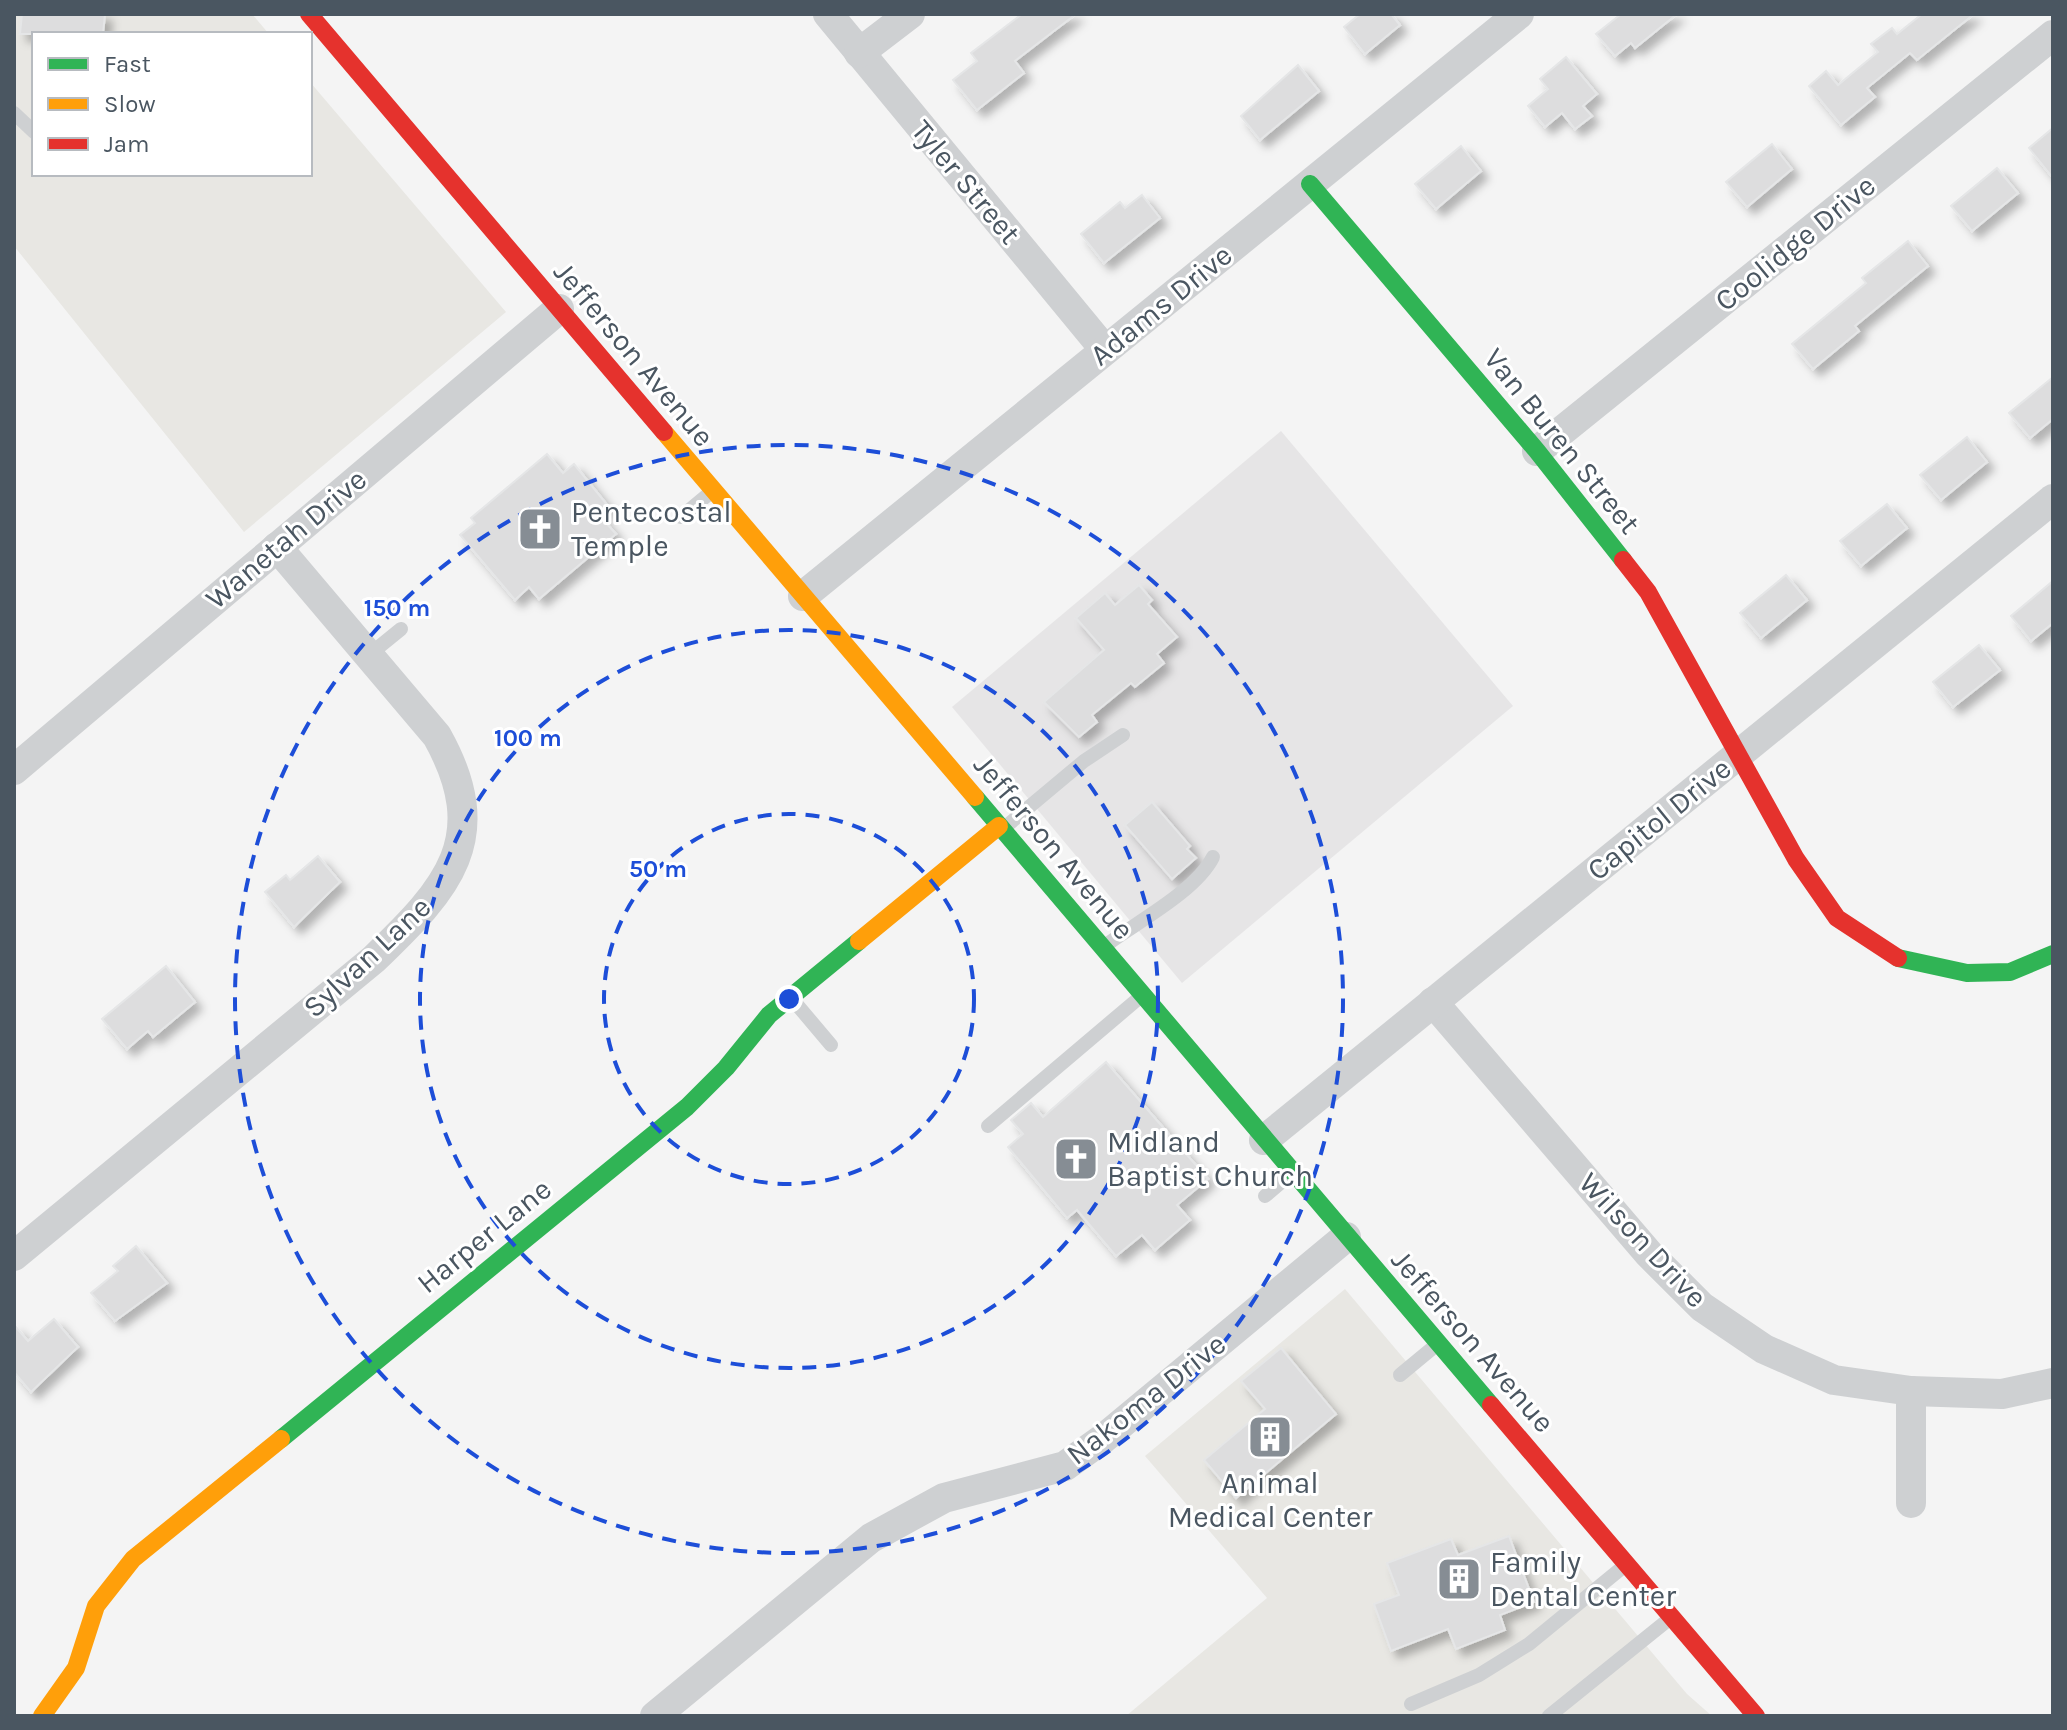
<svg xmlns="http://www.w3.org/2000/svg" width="2067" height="1730" viewBox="0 0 2067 1730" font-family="Karla,sans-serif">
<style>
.commercial{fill:#e8e7e3}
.education{fill:#e6e5e6}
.building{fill:#ddddde;stroke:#e5e6e7;stroke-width:2;filter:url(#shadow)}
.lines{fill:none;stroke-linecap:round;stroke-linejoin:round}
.lane{stroke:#ced0d2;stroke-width:14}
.street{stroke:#ced0d2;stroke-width:30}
.fast{stroke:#30b455;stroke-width:18}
.slow{stroke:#ff9f0a;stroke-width:18}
.jam{stroke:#e5322d;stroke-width:18}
.ring{fill:none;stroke:#1d4ed8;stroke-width:4;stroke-dasharray:14 10}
.labels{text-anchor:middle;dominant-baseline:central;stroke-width:6;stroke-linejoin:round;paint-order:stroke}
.street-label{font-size:30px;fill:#4a5661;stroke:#fff}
.poi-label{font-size:30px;fill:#4a5661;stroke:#fff;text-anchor:start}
.centre{fill:#1d4ed8;stroke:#fff;stroke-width:4}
.ring-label{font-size:24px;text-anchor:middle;font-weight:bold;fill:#1d4ed8;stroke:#fff;stroke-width:6;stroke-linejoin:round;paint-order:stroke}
</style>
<defs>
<filter id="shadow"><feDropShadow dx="7" dy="7" stdDeviation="4" flood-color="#0004"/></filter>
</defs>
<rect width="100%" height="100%" fill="#f4f4f4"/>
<g class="commercial">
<path d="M 14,14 L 252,14 L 269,34 L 34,34 L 34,174 L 310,174 L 310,82 L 506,312 L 244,532 L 14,246 Z"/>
<path d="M 1345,1289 L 1687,1694 L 1712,1716 L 1126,1716 L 1267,1598 L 1145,1456 Z"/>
</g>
<path class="education" d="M 1281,431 L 1513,706 L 1182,983 L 952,707 Z"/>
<g class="building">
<path d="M 22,14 L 105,14 L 103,34 L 20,34 Z"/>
<path d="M 1022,14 L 1076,14 L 1015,61 L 1024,73 L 977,110 L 953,80 L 977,61 L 971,53 Z"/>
<path d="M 1360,14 L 1391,14 L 1400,25 L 1365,54 L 1344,27 Z"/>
<path d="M 1621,14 L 1677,14 L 1635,48 L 1631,43 L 1615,56 L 1596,34 Z"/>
<path d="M 1922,14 L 1974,14 L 1917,60 L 1910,53 L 1867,88 L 1875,97 L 1841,125 L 1809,86 L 1826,71 L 1838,85 L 1878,52 L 1871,44 L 1892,28 L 1897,34 Z"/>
<path d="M 1566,57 L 1597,94 L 1583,106 L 1592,116 L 1575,129 L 1562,113 L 1545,127 L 1528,106 L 1548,89 L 1540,79 Z"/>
<path d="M 1298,65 L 1319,91 L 1260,140 L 1241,116 Z"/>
<path d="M 2053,128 L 2053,178 L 2029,148 Z"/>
<path d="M 1772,144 L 1792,169 L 1747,207 L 1726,182 Z"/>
<path d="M 1461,146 L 1481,171 L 1436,209 L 1415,184 Z"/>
<path d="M 1997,168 L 2018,193 L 1972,231 L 1951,206 Z"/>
<path d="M 1142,195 L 1160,218 L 1104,263 L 1081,234 L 1120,202 L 1125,208 Z"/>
<path d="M 1908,241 L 1928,266 L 1855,326 L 1859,331 L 1813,369 L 1792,344 L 1866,283 L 1862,278 Z"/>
<path d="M 2053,377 L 2053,419 L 2030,438 L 2009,413 Z"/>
<path d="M 1967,437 L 1987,462 L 1941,500 L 1920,475 Z"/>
<path d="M 547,454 L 563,473 L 574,464 L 609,507 L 599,515 L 616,534 L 539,599 L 529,587 L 515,600 L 460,535 L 475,523 L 471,518 Z"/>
<path d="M 1887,504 L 1907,528 L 1861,566 L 1840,541 Z"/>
<path d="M 1786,575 L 1807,600 L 1761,638 L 1740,613 Z"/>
<path d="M 2053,581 L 2053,623 L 2031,641 L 2011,616 Z"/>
<path d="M 1139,585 L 1152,600 L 1148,604 L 1177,637 L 1157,654 L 1164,663 L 1135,687 L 1131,683 L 1092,715 L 1097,722 L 1079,737 L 1044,702 L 1104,650 L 1076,618 L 1105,593 L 1115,605 Z"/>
<path d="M 1979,645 L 2000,670 L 1953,707 L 1933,682 Z"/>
<path d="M 1152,802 L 1190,846 L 1187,849 L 1196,858 L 1172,879 L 1125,825 Z"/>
<path d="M 318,856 L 340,882 L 294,927 L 265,892 L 286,875 L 290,880 Z"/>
<path d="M 166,966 L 195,1002 L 153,1037 L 148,1031 L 127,1049 L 102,1019 Z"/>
<path d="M 1106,1062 L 1208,1179 L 1177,1205 L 1190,1220 L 1155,1250 L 1142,1235 L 1116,1256 L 1077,1210 L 1067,1218 L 1008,1147 L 1023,1134 L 1011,1120 L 1031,1103 L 1043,1117 Z"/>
<path d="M 136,1246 L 167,1283 L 115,1321 L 91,1293 L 118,1271 L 113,1266 Z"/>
<path d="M 54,1319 L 78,1347 L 31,1392 L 14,1372 L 14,1325 L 28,1341 Z"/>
<path d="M 1281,1348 L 1336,1414 L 1236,1498 L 1204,1460 L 1265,1409 L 1241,1381 Z"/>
<path d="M 1509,1536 L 1534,1602 L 1500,1615 L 1505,1630 L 1456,1649 L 1448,1629 L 1391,1651 L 1374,1604 L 1399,1595 L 1387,1563 L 1451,1539 L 1458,1555 Z"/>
</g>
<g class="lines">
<g class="lane">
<path d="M 14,113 L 34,132"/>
<path d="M 681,517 L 710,493"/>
<path d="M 369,655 L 401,629"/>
<path d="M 1004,828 L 1084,761 L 1123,735"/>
<path d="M 1106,945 C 1137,922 1196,891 1213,857"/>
<path d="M 793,1000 L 831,1045"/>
<path d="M 988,1126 L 1139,998"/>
<path d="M 1265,1196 L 1292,1173"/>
<path d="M 1400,1375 L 1435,1346"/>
<path d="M 1411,1704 L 1479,1675 L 1529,1644 L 1623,1567"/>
<path d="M 1549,1716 L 1668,1620"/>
</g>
<g class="street">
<path d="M 828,14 L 1105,350"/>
<path d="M 859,53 L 910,14"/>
<path d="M 1537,451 L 2053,35"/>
<path d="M 803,596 L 1519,14"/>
<path d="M 14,770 L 559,309"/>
<path d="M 1433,1002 L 1649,1254 L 1702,1307 L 1764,1349 L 1834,1380 L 1911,1391 L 2002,1394 L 2053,1383"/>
<path d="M 1264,1140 L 2053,499"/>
<path d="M 14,1256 L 374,959 C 448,888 494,838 437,736 L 277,547"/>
<path d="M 1911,1391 L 1911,1503"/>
<path d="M 655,1716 L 871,1538 L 944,1498 L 1065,1466 L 1104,1438 L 1346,1237"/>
</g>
<g class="fast">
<path d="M 1310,184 L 1537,451 L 1623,560"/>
<path d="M 975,797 L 1491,1405"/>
<path d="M 1898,958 L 1967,973 L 2010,972 L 2053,954"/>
<path d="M 281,1439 L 687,1107 L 726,1068 L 769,1015 L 859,941"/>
</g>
<g class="slow">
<path d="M 664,432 L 975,797"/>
<path d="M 859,941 L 999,826"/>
<path d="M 42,1716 L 76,1668 L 96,1606 L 133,1559 L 281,1439"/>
</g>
<g class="jam">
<path d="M 309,14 L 664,432"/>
<path d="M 1623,560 L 1648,592 L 1796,859 L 1837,918 L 1898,958"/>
<path d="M 1491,1405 L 1756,1716"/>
</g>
</g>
<g class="ring">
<circle cx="789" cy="999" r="185"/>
<circle cx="789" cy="999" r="369"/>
<circle cx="789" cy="999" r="554"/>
</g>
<defs>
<g id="church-square" transform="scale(2.3)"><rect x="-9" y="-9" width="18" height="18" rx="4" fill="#868d94" stroke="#fff"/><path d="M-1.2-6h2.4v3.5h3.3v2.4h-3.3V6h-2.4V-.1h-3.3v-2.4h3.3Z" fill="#fff"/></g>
<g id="building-square" transform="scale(2.3)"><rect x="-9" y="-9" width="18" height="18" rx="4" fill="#868d94" stroke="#fff"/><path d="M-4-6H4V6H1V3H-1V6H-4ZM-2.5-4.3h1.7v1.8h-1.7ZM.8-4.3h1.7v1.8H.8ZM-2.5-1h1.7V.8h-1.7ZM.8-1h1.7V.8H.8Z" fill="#fff"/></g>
</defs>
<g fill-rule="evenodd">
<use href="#church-square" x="540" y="529"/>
<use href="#church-square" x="1076" y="1159"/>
<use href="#building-square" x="1270" y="1437"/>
<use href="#building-square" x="1459" y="1579"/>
</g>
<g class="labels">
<g class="street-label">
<text transform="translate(966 182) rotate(50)">Tyler Street</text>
<text transform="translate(1795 243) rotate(-39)">Coolidge Drive</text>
<text transform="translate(1161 305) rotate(-39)">Adams Drive</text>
<text transform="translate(634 354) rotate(50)">Jefferson Avenue</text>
<text transform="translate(1562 441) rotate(51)">Van Buren Street</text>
<text transform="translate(286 539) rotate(-40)">Wanetah Drive</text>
<text transform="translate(1659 819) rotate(-39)">Capitol Drive</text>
<text transform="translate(1054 847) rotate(50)">Jefferson Avenue</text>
<text transform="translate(367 957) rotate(-43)">Sylvan Lane</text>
<text transform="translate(484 1236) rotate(-39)">Harper Lane</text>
<text transform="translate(1643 1240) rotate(47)">Wilson Drive</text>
<text transform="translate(1473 1341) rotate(49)">Jefferson Avenue</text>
<text transform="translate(1146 1399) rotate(-38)">Nakoma Drive</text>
</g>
<g class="poi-label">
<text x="571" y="512">Pentecostal<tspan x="571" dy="34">Temple</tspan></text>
<text x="1107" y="1142">Midland<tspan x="1107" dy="34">Baptist Church</tspan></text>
<text x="1270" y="1483" text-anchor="middle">Animal<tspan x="1270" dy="34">Medical Center</tspan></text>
<text x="1490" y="1562">Family<tspan x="1490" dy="34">Dental Center</tspan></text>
</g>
</g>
<circle cx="789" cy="999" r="12" class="centre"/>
<g class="ring-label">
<text x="397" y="616">150 m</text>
<text x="528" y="746">100 m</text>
<text x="658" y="877">50 m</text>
</g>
<rect width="2067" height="1730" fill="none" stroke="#4a5661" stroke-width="32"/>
<rect x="32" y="32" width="280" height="144" fill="#ffffff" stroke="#b7bbc0" stroke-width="2"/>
<rect x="48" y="58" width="40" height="12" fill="#30b455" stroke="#b7bbc0" stroke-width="2"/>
<text x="104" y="72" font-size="24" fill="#4a5661">Fast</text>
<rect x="48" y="98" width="40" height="12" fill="#ff9f0a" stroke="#b7bbc0" stroke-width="2"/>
<text x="104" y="112" font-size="24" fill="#4a5661">Slow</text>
<rect x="48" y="138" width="40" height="12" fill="#e5322d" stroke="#b7bbc0" stroke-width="2"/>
<text x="104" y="152" font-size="24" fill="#4a5661">Jam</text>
</svg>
